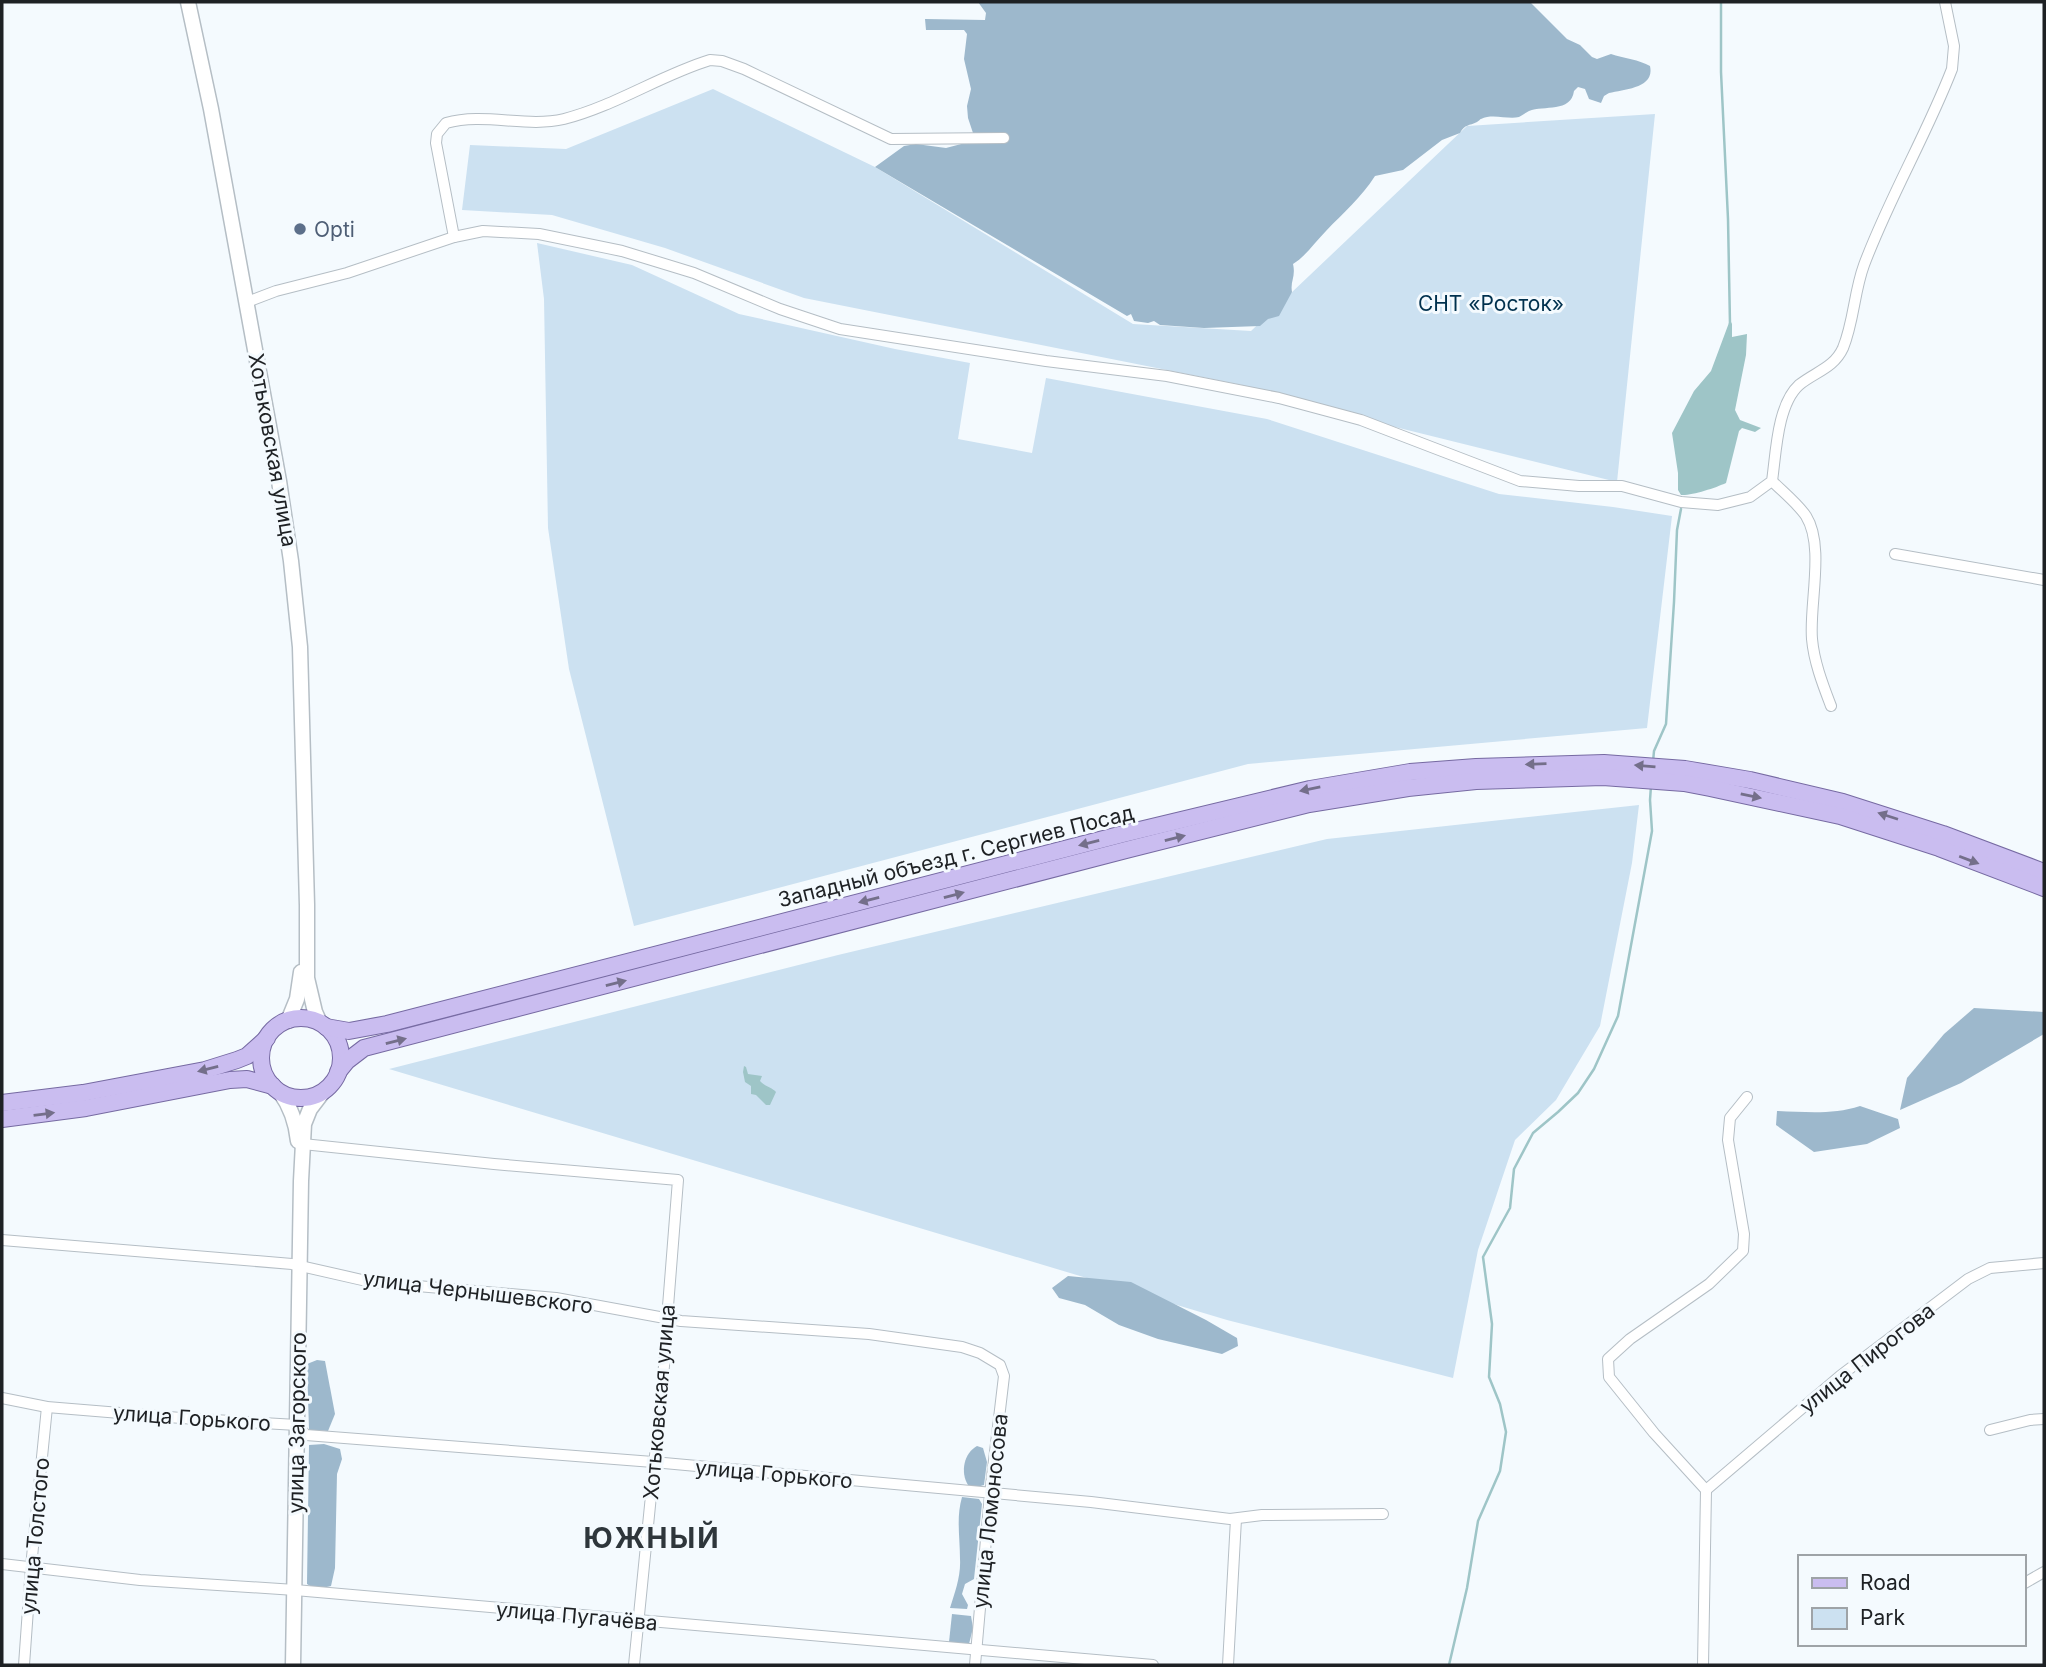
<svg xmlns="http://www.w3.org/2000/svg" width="2046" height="1667" viewBox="0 0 2046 1667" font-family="Inter,sans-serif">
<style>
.green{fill:#cce1f1}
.forest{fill:#9db8cc}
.water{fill:#9ec5c7}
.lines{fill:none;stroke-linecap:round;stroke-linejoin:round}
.stream{stroke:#9ec5c7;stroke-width:2.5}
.minor-casing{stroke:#b5bec5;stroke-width:12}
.secondary-casing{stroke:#b5bec5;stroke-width:17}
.primary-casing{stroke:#766aa2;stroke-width:18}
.minor{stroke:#fff;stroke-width:10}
.secondary{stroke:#fff;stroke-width:14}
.primary{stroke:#cabdf0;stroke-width:16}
.oneway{fill:#746f8a}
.service-dot{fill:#5c6f8a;stroke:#f4fafe;stroke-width:2.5}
.labels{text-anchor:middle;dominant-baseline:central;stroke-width:6;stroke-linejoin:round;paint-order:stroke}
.service-label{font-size:21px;fill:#4e5e75;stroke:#f4fafe;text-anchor:start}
.park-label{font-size:21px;fill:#00314e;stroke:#f4fafe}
.street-label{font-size:21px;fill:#1e2124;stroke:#f4fafe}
.district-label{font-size:28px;font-weight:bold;letter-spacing:2px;fill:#2e363b;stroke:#f4fafe}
</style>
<rect width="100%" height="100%" fill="#f4fafe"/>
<g class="green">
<path d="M 713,89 L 875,167 L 1133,324 L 1251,331 L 1467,126 L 1655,114 L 1617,482 L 1367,420 L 1242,385 L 804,298 L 665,248 L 552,215 L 462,210 L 470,145 L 566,149 Z"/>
<path d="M 537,243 L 632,265 L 739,314 L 895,349 L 970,363 L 958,439 L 1032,453 L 1046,378 L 1267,419 L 1499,494 L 1613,507 L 1672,516 L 1647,728 L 1248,764 L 634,926 L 569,669 L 548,528 L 544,299 Z"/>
<path d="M 1639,805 L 1632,863 L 1600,1026 L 1556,1100 L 1515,1140 L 1478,1250 L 1453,1378 L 1227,1320 L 389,1069 L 838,955 L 1327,839 Z"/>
</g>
<g class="forest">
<path d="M 978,2 L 1530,2 L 1567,39 L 1580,45 L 1592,57 L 1597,59 L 1611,54 C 1623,58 1640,60 1650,66 C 1655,88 1625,89 1609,93 L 1604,96 L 1601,103 L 1589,99 L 1585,89 L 1578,87 L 1574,91 C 1571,113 1544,105 1529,111 C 1527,112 1521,116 1519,117 C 1508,120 1493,113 1481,119 C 1480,119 1479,121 1477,122 C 1469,126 1465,124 1460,133 L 1442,140 L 1403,170 L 1375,176 C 1361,198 1343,213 1326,231 C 1315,242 1306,256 1293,264 C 1296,277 1290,281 1292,292 L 1279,316 L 1268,319 L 1260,326 L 1204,328 L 1160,325 L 1154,321 L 1148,323 L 1134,321 L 1131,314 L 1127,316 L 875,167 L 904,146 L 916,144 L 946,148 L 965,143 L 971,138 L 973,133 L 968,118 L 967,106 L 971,89 L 964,59 L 967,34 L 964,30 L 926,30 L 925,19 L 985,20 L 986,13 Z"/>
<path d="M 1974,1008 L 2044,1012 L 2044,1034 L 1961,1083 L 1900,1110 L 1907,1078 L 1944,1034 Z"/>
<path d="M 1860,1106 L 1898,1119 L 1900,1128 L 1867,1144 L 1814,1152 L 1776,1125 L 1777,1111 C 1805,1112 1833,1115 1860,1106 Z"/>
<path d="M 1068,1276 L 1131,1282 L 1206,1320 L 1237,1338 L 1238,1346 L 1222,1354 L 1158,1339 L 1119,1325 L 1085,1305 L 1059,1298 L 1052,1288 Z"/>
<path d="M 317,1360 L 325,1361 L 335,1414 L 328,1431 L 309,1430 L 307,1364 Z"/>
<path d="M 324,1444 L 340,1449 L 342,1459 L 337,1474 L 335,1568 L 331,1586 C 322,1588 314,1589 307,1584 L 309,1445 Z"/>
<path d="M 977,1446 L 983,1448 L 987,1462 L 984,1485 L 977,1487 L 968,1485 C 960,1472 964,1453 977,1446 Z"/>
<path d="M 962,1497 L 979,1499 L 982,1504 L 974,1579 L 965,1584 L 962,1594 L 968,1605 L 967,1609 L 950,1608 C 955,1592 961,1576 960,1559 C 960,1537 956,1518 962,1497 Z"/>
<path d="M 952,1614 L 971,1616 L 973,1628 L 969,1644 L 959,1644 L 949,1642 Z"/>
</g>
<g class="water">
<path d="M 1730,320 L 1732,324 L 1732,337 L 1747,334 L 1746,355 L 1735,410 L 1740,420 L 1761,428 L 1755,432 L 1742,428 L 1739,431 L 1726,483 C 1715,488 1691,496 1681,495 L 1678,490 L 1678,473 L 1672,433 L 1694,391 L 1711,371 Z"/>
<path d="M 744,1066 L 746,1067 L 748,1074 L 762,1076 L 760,1081 C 764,1086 773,1088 776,1092 L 770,1105 L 766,1105 L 756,1095 L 751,1094 L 751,1086 L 745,1082 L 743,1072 Z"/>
</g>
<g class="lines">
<g class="stream">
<path d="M 1721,2 L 1721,72 L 1728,219 L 1730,324"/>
<path d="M 1653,762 L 1654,751 L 1666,724 L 1674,602 L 1677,530 L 1681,509"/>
<path d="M 1449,1665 L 1467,1588 L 1478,1521 L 1500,1471 L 1506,1432 L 1500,1404 L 1489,1377 L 1492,1324 L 1483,1257 L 1510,1208 L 1514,1169 L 1533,1133 L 1558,1112 L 1578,1093 L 1594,1069 L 1618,1016 L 1652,831 L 1650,800 L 1651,786"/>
</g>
<g class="minor-casing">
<g id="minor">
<path d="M 454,237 L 436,143 L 437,134 L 446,123 C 484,112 526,128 564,119 C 615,106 661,75 710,60 L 722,61 L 744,69 L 891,139 L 1004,138"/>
<path d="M 247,302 L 276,291 L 347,273 L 454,237 L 483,231 L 539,234 L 622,251 L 694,273 L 780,309 L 840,329 L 1046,361 L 1167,376 L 1279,398 L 1361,420 L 1520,481 L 1579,486 L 1622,486 L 1681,502 L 1718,505 L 1750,497 L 1772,481 C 1776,454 1777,405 1799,385 C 1815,372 1834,368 1843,348 C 1854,321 1854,292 1864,265 C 1889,198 1926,136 1952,69 L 1954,46 L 1945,2"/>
<path d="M 1772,481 C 1783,492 1798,504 1806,516 C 1825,546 1809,605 1812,639 C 1814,662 1823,685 1831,706"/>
<path d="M 1895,554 L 2044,580"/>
<path d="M 303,1144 L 494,1164 L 678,1180 L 667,1319 L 667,1336 L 634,1665"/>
<path d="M 2,1240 L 292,1264 L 371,1282 L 556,1298 L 681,1321 L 869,1334 L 962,1347 L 980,1353 L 1000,1365 L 1004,1376 L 990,1494 L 975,1665"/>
<path d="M 2,1398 L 47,1407 L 181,1418 L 297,1425 L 306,1435 L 653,1462 L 1091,1502 L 1230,1519 L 1262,1515 L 1383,1514"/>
<path d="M 1990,1430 L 2030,1420 L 2044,1419"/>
<path d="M 1706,1490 L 1654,1433 L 1609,1377 L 1608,1359 L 1630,1339 L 1709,1284 L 1743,1251 L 1744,1234 L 1728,1140 L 1730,1118 L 1747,1097"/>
<path d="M 1706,1490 L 1840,1376 L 1968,1279 L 1990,1268 L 2044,1263"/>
<path d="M 2,1564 L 140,1580 L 295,1590 L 1153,1665"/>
<path d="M 2023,1584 L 2044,1572"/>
<path d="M 24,1665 L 31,1567 L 47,1407"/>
<path d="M 1228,1665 L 1236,1519"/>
<path d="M 1703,1665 L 1706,1490"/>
</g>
</g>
<g class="secondary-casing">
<g id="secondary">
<path d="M 188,2 L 211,109 L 279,481 L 291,561 L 300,647 L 307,905 L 307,978 L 315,1012 L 320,1023"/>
<path d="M 288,1021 L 297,999 L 301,972"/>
<path d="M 280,1092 C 291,1107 296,1122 298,1141"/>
<path d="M 293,1665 L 301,1181 L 304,1124 L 310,1109 L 323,1092"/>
</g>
</g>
<g class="primary-casing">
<g id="primary">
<circle cx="301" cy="1058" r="40"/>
<path d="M 326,1027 L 349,1031 L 387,1024 L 1123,834 L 1310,789 L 1410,772 L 1476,767 L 1604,763 L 1685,769 L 1750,780 L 1843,802 L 1943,834 L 2044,872"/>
<path d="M 338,1072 L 347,1061 L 364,1048 L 1126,850 L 1309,804 L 1408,788 L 1476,781 L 1603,777 L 1684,783 L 1710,788 L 1840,816 L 1939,848 L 2044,888"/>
<path d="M 2,1103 L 83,1093 L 205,1070 L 237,1060 L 247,1056 L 267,1038"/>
<path d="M 2,1119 L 86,1108 L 230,1080 L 247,1079 L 273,1086"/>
</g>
</g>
<use href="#minor" class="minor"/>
<use href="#secondary" class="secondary"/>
<use href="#primary" class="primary"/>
</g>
<defs><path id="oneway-solid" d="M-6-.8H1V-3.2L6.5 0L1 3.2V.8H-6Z" transform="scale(1.75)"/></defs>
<g class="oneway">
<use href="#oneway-solid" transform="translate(1536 764) rotate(178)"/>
<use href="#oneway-solid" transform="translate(1645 766) rotate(-175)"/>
<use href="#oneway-solid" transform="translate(1310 789) rotate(169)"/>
<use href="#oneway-solid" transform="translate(1751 796) rotate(12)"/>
<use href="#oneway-solid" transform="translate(1888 816) rotate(-162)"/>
<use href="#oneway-solid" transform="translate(1175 838) rotate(-14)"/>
<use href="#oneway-solid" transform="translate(1089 843) rotate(166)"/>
<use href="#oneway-solid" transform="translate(1969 860) rotate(21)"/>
<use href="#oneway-solid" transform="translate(954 895) rotate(-15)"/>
<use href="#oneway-solid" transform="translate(869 900) rotate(166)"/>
<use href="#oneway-solid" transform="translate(616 983) rotate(-14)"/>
<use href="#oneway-solid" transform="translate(396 1041) rotate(-14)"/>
<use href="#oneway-solid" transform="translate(208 1069) rotate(166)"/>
<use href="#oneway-solid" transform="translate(44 1114) rotate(-7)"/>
</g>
<circle class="service-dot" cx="300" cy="229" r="7"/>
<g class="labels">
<g class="service-label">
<text x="314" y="229">Opti</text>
</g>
<g class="park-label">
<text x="1491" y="303">СНТ «Росток»</text>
</g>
<g class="street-label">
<text transform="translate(273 450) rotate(80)">Хотьковская улица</text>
<text transform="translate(956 856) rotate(-14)">Западный объезд г. Сергиев Посад</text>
<text transform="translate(478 1292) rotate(7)">улица Чернышевского</text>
<text transform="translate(1867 1358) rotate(-38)">улица Пирогова</text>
<text transform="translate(659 1402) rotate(-85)">Хотьковская улица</text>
<text transform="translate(192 1418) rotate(4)">улица Горького</text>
<text transform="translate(297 1423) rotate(-89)">улица Загорского</text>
<text transform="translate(774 1474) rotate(5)">улица Горького</text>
<text transform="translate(990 1511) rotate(-84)">улица Ломоносова</text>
<text transform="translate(35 1536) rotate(-85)">улица Толстого</text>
<text transform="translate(577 1616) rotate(5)">улица Пугачёва</text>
</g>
<g class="district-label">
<text x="652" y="1538">ЮЖНЫЙ</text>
</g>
</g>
<rect width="2046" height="1667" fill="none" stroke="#1e2124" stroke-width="7"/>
<rect x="1798" y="1555" width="228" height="91" fill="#f4fafe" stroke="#9ea3a7" stroke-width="2"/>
<rect x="1812" y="1578" width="35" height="10" fill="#cabdf0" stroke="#9ea3a7" stroke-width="2"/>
<text x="1860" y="1590" font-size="21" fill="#1e2124">Road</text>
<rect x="1812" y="1608" width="35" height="21" fill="#cce1f1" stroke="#9ea3a7" stroke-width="2"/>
<text x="1860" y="1625" font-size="21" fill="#1e2124">Park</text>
</svg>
